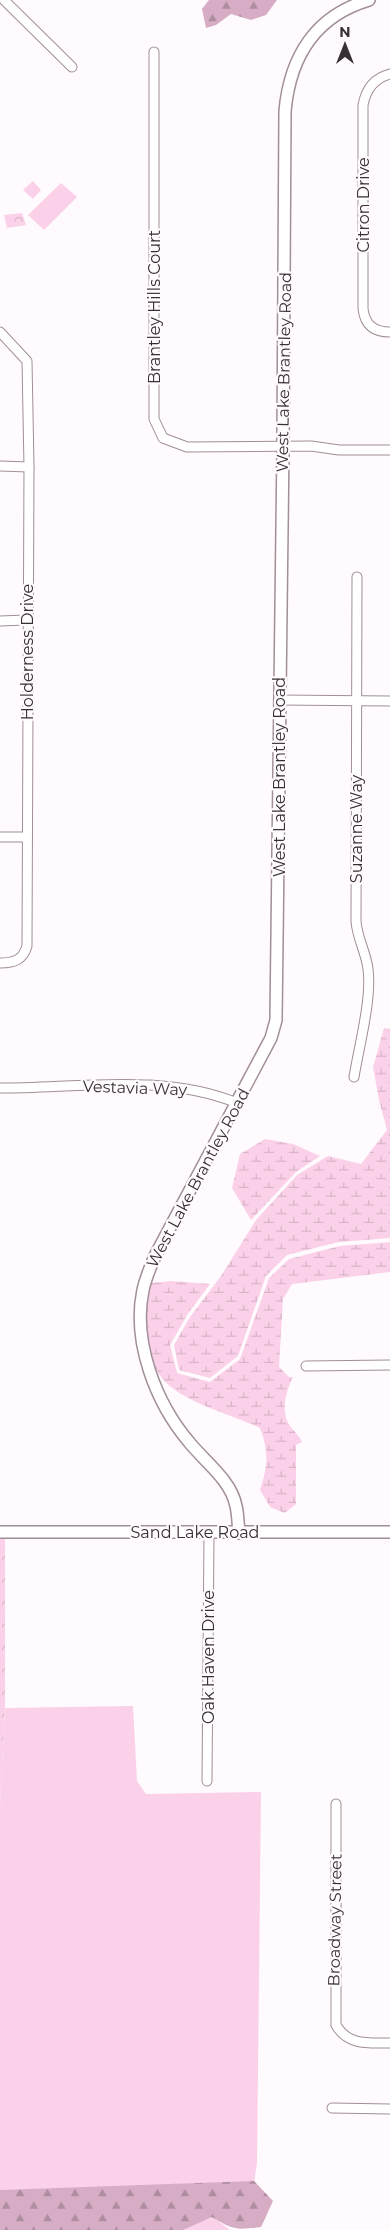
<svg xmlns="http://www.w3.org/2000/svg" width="390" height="2230" viewBox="0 0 390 2230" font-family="Montserrat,sans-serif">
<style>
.grass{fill:#fbd1e9}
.forest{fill:url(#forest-firs)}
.wetland{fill:url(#wetland-marsh)}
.park{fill:url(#park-crowns)}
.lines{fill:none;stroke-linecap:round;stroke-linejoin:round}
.minor-casing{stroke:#a18e99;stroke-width:11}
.tertiary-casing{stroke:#a18e99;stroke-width:14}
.minor{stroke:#fff;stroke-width:9}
.tertiary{stroke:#fff;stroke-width:11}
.labels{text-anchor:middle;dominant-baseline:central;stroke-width:4.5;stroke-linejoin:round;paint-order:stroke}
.street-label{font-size:16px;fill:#362f33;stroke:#fffafd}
</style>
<defs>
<pattern id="forest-firs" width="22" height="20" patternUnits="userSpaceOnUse" patternTransform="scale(1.25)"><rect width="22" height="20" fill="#d7adc5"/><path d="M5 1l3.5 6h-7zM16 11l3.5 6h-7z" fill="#af8da1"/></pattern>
<pattern id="wetland-marsh" width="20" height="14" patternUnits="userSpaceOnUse" patternTransform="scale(1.25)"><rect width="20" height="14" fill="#fbd1e9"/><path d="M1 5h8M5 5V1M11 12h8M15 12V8" fill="none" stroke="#d8b4c8"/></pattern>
<pattern id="park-crowns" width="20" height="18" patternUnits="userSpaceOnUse" patternTransform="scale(1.25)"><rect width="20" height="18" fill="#fbd1e9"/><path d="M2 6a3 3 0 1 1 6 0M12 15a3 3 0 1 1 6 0" fill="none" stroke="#d8b4c8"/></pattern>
</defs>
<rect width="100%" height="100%" fill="#fffafd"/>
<g class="grass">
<path d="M 33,181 L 41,190 L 33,199 L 23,190 Z"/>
<path d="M 61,183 L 77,197 L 44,230 L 28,215 Z"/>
<path d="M 133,1706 L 137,1781 L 146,1794 L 261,1792 L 257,2163 L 254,2183 L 0,2190 L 0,1806 L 5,1708 Z"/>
<path d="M 213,2217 L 230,2230 L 183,2230 L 184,2228 Z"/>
</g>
<g class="forest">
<path d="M 209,0 L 277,0 L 266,15 L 251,20 L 231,14 L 216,25 L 206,28 L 202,9 Z"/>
<path d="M 254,2181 L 273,2201 L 261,2227 C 236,2230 233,2230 212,2217 L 183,2230 L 0,2230 L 0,2190 Z"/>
</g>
<g class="wetland">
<path d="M 384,1028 L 390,1029 L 390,1238 L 339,1242 L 287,1255 L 266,1276 L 238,1356 L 210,1378 L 179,1370 L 174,1345 L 190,1317 L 221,1276 L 256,1220 L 297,1175 L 328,1156 L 361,1164 L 387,1130 L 379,1100 L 373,1067 Z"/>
<path d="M 265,1139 L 293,1144 L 320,1156 L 296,1172 L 251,1220 L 232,1188 L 240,1154 Z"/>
<path d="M 390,1242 L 390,1272 L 292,1284 L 283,1299 L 279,1367 L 289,1377 L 293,1377 C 286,1391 280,1412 290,1426 C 294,1432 299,1435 302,1442 L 296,1445 L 296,1504 L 285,1513 L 270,1507 L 260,1490 C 268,1465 269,1452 260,1428 C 231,1414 180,1402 161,1377 C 153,1367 149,1349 147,1337 C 145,1318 145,1301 151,1283 L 171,1281 L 210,1284 L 187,1315 L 170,1345 L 177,1373 L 210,1382 L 240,1359 L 269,1278 L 289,1259 L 340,1246 Z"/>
</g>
<g class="park">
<path d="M 22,213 L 26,225 L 7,228 L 4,215 Z"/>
<path d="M 0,1537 L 5,1537 L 5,1708 L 0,1806 Z"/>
</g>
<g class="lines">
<g class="minor-casing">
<g id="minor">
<path d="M 4,0 L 72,67"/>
<path d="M 154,52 L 154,419 L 163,438 L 187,447 L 311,446 L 339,450 L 390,450"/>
<path d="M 390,74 C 374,78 366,89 363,105 L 363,309 C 365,325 374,332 390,332"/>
<path d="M 0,332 L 27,361 L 29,467 L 27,946 C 23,960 14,963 0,963"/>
<path d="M 0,466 L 29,467"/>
<path d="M 0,621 L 26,620"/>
<path d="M 279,700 L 390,701"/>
<path d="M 0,837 L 27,837"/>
<path d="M 354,1077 C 359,1046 372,999 368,969 C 366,952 357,938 356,921 L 357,577"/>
<path d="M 0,1088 C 78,1088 163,1073 237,1103"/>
<path d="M 306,1366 L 390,1365"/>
<path d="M 207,1781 L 209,1533"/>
<path d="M 336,1804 L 336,2025 C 348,2046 369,2043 390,2043"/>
<path d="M 332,2108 L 390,2109"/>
</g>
</g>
<g class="tertiary-casing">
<g id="tertiary">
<path d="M 0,1532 L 390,1532"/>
<path d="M 239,1533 C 238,1524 238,1514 236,1506 C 231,1480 205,1462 189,1442 C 156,1403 132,1342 143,1290 C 146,1277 151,1265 156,1254 L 271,1038 L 276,1020 L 283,446 L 285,111 C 290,57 315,16 369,0"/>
</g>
</g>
<use href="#minor" class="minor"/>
<use href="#tertiary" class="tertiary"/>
</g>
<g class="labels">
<g class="street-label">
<text transform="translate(363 205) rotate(-90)">Citron Drive</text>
<text transform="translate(154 307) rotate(-90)">Brantley Hills Court</text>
<text transform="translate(284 372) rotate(-89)">West Lake Brantley Road</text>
<text transform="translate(27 652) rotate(-90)">Holderness Drive</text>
<text transform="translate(279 777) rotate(-90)">West Lake Brantley Road</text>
<text transform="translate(356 829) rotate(-90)">Suzanne Way</text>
<text transform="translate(135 1088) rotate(2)">Vestavia Way</text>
<text transform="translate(198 1178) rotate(-62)">West Lake Brantley Road</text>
<text x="195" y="1532">Sand Lake Road</text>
<text transform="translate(208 1657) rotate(-90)">Oak Haven Drive</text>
<text transform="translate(335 1920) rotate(-89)">Broadway Street</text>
</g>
</g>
<g transform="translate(345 45)" stroke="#fffafd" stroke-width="4" paint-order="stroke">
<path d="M0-4L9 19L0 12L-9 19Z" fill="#362f33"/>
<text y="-8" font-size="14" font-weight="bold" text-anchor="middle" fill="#362f33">N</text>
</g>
</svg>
